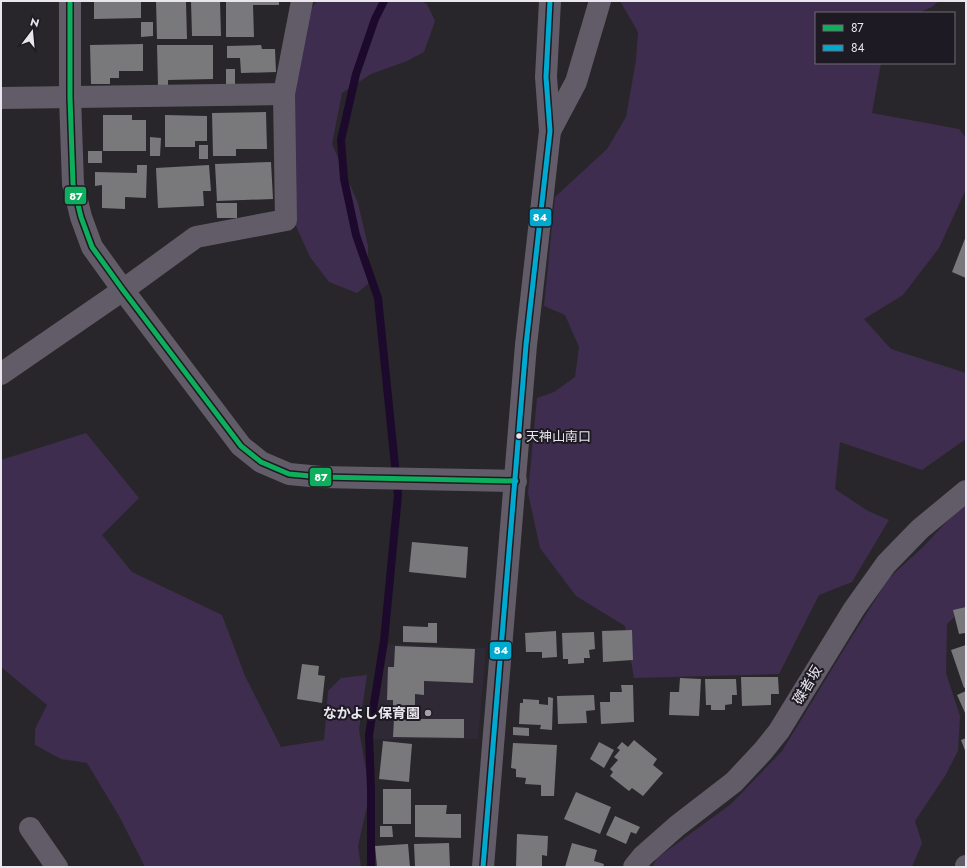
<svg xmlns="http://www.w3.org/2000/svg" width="967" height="868" viewBox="0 0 967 868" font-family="Jost,'Noto Sans JP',sans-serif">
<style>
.built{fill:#2f2935}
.green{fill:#3e2d4e}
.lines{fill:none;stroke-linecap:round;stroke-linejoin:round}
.stream{stroke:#1c092c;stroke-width:8}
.building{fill:#79787b}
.minor{stroke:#625c68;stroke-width:22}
.bus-1-casing{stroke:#1e1a23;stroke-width:8}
.bus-2-casing{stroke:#1e1a23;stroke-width:8}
.bus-1{stroke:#0daf5c;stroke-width:5}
.bus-2{stroke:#00a9ce;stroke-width:5}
.bus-dot{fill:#e9e7ed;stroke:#1e1a23;stroke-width:1.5}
.poi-dot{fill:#a5a3a9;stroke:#1e1a23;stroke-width:1.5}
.labels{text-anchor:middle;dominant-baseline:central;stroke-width:4;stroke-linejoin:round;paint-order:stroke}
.bus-label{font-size:13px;fill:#e9e7ed;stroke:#1e1a23;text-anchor:start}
.street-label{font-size:14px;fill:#e9e7ed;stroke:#1e1a23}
.poi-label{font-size:14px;font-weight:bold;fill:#e9e7ed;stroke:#1e1a23;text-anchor:end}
.line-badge{stroke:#1e1a23;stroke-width:1.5}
.badge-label{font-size:11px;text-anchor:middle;font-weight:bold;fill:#fff}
</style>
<rect width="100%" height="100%" fill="#28262a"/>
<path class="built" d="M 388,644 L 486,648 L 478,739 L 373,739 L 379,688 Z"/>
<g class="green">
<path d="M 317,1 L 421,1 L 427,4 L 435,21 L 424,52 L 407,61 L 371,74 L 342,93 L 332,144 L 358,203 L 368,246 L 368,284 L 357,293 L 329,282 L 310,257 L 296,226 L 290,95 L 308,13 Z"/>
<path d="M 620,1 L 939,1 L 932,7 L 918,13 L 816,13 L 816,63 L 881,63 L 872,113 L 959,129 L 966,138 L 966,189 L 939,248 L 903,295 L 864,319 L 891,349 L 966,373 L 966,439 L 922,470 L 840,442 L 835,489 L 868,511 L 889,520 L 852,582 L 819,595 L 779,674 L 634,678 L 625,626 L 576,596 L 540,548 L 528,493 L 537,398 L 554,392 L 575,377 L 579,347 L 565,315 L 544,306 L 555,197 L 607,149 L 626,117 L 636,60 L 638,32 Z"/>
<path d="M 86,433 L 139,498 L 102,535 L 132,572 L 222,615 L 245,676 L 281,747 L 324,740 L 328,691 L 341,678 L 367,675 L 359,730 L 370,793 L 358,846 L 361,867 L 145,867 L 119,816 L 87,763 L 61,759 L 35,745 L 35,729 L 47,705 L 1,667 L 1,460 Z"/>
<path d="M 966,502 L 966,606 L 947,624 L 946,673 L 960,716 L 958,751 L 945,776 L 915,821 L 922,843 L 912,867 L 652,867 L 657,858 L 731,804 L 782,751 L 846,646 L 889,578 L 923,547 L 963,504 Z"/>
</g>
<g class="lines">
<path class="stream" d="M 371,867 L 371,789 L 369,735 L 384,641 L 398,495 L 378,298 L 356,235 L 344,179 L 341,140 L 356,74 L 375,19 L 384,1"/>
</g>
<g class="building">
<path d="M 94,1 L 141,1 L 141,18 L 94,19 Z"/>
<path d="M 156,1 L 186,2 L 187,39 L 157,39 Z"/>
<path d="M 191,1 L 220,1 L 221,36 L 192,36 Z"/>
<path d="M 226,1 L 279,1 L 279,5 L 253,5 L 254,37 L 226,37 Z"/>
<path d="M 141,22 L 153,22 L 153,36 L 141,37 Z"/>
<path d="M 143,44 L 143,71 L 119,71 L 119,78 L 110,78 L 110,84 L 91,84 L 90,45 Z"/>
<path d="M 157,45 L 213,45 L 213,79 L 168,80 L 168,86 L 158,86 Z"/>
<path d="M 261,45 L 262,49 L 275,49 L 276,72 L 241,73 L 240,58 L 227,58 L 227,46 Z"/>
<rect x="226" y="69" width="9" height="17"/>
<path d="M 266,112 L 267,149 L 236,149 L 236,156 L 213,156 L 212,113 Z"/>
<path d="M 103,115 L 132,115 L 132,120 L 146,120 L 146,151 L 103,151 Z"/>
<path d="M 165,115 L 207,116 L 207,141 L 195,141 L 195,147 L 165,147 Z"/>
<path d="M 150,137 L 161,138 L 160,156 L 150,156 Z"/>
<rect x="199" y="145" width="9" height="14"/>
<rect x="88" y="151" width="14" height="12"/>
<path d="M 271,162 L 273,199 L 217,201 L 215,164 Z"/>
<path d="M 137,165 L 147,165 L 146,198 L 125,197 L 125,209 L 102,208 L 102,185 L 95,186 L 95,172 L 137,173 Z"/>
<path d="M 209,165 L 211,191 L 203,191 L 204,206 L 158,208 L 156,168 Z"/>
<path d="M 216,203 L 237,203 L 237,218 L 217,218 Z"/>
<path d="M 966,236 L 966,278 L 952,272 Z"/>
<path d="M 412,542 L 468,547 L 466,578 L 409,572 Z"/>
<path d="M 966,607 L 966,636 L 965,633 L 959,634 L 953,610 Z"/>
<path d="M 428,623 L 437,623 L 437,643 L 403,642 L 403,626 L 428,627 Z"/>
<path d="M 632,630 L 633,660 L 603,662 L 602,631 Z"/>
<path d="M 556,631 L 557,657 L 542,658 L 542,652 L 526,652 L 525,633 Z"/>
<path d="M 594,632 L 595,649 L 589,650 L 590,658 L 584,658 L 584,663 L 568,664 L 568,659 L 563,659 L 562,633 Z"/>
<path d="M 966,645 L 966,687 L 964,688 L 951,650 Z"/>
<path d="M 395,646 L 475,649 L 473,683 L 424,681 L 424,695 L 415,694 L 415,717 L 398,716 L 398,707 L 393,707 L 393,700 L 387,700 L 388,667 L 394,667 Z"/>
<path d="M 302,664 L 319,666 L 318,675 L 325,676 L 322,703 L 297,699 Z"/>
<path d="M 741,677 L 778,677 L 779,694 L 771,694 L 771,705 L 742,706 Z"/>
<path d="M 680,678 L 701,679 L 699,716 L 669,715 L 670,692 L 679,692 Z"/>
<path d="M 705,679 L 736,679 L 737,695 L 732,695 L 732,704 L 725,705 L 725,710 L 711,710 L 711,705 L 706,705 Z"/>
<path d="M 621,685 L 633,685 L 634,722 L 601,724 L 600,702 L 610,702 L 610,692 L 622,692 Z"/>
<path d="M 966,691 L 966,715 L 957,695 Z"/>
<path d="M 594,695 L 595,710 L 586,711 L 587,723 L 558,724 L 557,696 Z"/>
<path d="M 548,697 L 553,698 L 552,730 L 540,729 L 541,725 L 519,724 L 520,703 L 523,703 L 523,699 L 539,700 L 539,704 L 548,705 Z"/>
<path d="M 394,719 L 464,719 L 464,738 L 393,737 Z"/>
<path d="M 513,727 L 529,728 L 529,736 L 513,735 Z"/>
<path d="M 966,738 L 966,753 L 961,740 Z"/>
<path d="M 634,740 L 657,759 L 653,765 L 663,773 L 643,796 L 632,788 L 629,791 L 610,776 L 613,772 L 610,769 L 618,760 L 614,757 L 620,750 L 617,748 L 622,742 L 628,747 Z"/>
<path d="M 383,741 L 412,744 L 409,782 L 379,779 Z"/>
<path d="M 599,742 L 614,750 L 604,768 L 590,759 Z"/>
<path d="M 513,743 L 557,745 L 554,796 L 541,796 L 541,785 L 525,784 L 526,778 L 516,777 L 516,769 L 511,768 Z"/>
<rect x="383" y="789" width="28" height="35"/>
<path d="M 576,792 L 611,807 L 600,834 L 564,819 Z"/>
<path d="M 415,805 L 447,805 L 446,814 L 461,814 L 461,838 L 415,837 Z"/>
<path d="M 615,816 L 640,827 L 636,834 L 631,832 L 626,844 L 606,835 Z"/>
<path d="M 380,826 L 392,826 L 393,837 L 380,837 Z"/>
<path d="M 517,834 L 548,836 L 547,856 L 542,855 L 542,867 L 516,867 Z"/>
<path d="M 449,843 L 450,867 L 415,867 L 414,844 Z"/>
<path d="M 572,843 L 597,850 L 594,861 L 604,864 L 603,867 L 565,867 Z"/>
<path d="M 408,844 L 410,867 L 377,867 L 375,846 Z"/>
</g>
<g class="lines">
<g class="minor">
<path d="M 70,1 L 70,97 L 73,184 L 81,217 L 92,247 L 123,290 L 241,446 L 261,462 L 289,474 L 321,477 L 516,481"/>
<path d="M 1,98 L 284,94"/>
<path d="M 550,131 L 576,82 L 600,1"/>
<path d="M 1,374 L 123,290 L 196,237 L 286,220 L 284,94 L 302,1"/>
<path d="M 30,828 L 57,867"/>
<path d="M 483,867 L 526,345 L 550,131 L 546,77 L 550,1"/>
<path d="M 634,867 L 643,856 L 677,826 L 734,782 L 763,751 L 779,731 L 854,609 L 886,564 L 920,529 L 966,491"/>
<path d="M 966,867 L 966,866"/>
</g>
<g class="bus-1-casing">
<path id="bus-1" d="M 70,1 L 70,97 L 73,184 L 81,217 L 92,247 L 123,290 L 241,446 L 261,462 L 289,474 L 321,477 L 516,481"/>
</g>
<g class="bus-2-casing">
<path id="bus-2" d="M 483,867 L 526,345 L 550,131 L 546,77 L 550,1"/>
</g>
<use href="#bus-1" class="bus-1"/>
<use href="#bus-2" class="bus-2"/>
</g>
<circle class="bus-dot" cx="519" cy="436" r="3.5"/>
<circle class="poi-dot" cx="428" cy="713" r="4"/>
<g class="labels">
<g class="bus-label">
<text x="526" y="436">天神山南口</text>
</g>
<g class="street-label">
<text transform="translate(807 685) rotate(-59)">磔者坂</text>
</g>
<g class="poi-label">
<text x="420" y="713">なかよし保育園</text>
</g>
</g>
<g class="line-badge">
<rect x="64" y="186" width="23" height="19" rx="4" fill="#0daf5c"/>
<rect x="529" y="208" width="23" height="19" rx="4" fill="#00a9ce"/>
<rect x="309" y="467" width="23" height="20" rx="4" fill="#0daf5c"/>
<rect x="489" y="641" width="23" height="19" rx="4" fill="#00a9ce"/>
</g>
<g class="badge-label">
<text x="76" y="200">87</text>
<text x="540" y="221">84</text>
<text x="321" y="481">87</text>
<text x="501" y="654">84</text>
</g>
<rect width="967" height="868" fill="none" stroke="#e9e7ed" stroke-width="4"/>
<rect x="815" y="12" width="140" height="52" fill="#1e1a23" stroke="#6f6c74"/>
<rect x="823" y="25" width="20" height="6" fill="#0daf5c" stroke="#6f6c74"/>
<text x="851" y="32" font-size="12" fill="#e9e7ed">87</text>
<rect x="823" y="45" width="20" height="6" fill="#00a9ce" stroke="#6f6c74"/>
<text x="851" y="52" font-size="12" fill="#e9e7ed">84</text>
<g transform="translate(32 32) rotate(16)" stroke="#1e1a23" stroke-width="3" paint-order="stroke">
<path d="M0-3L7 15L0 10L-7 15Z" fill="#e9e7ed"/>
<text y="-6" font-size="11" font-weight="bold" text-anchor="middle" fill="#e9e7ed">N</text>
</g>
</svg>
